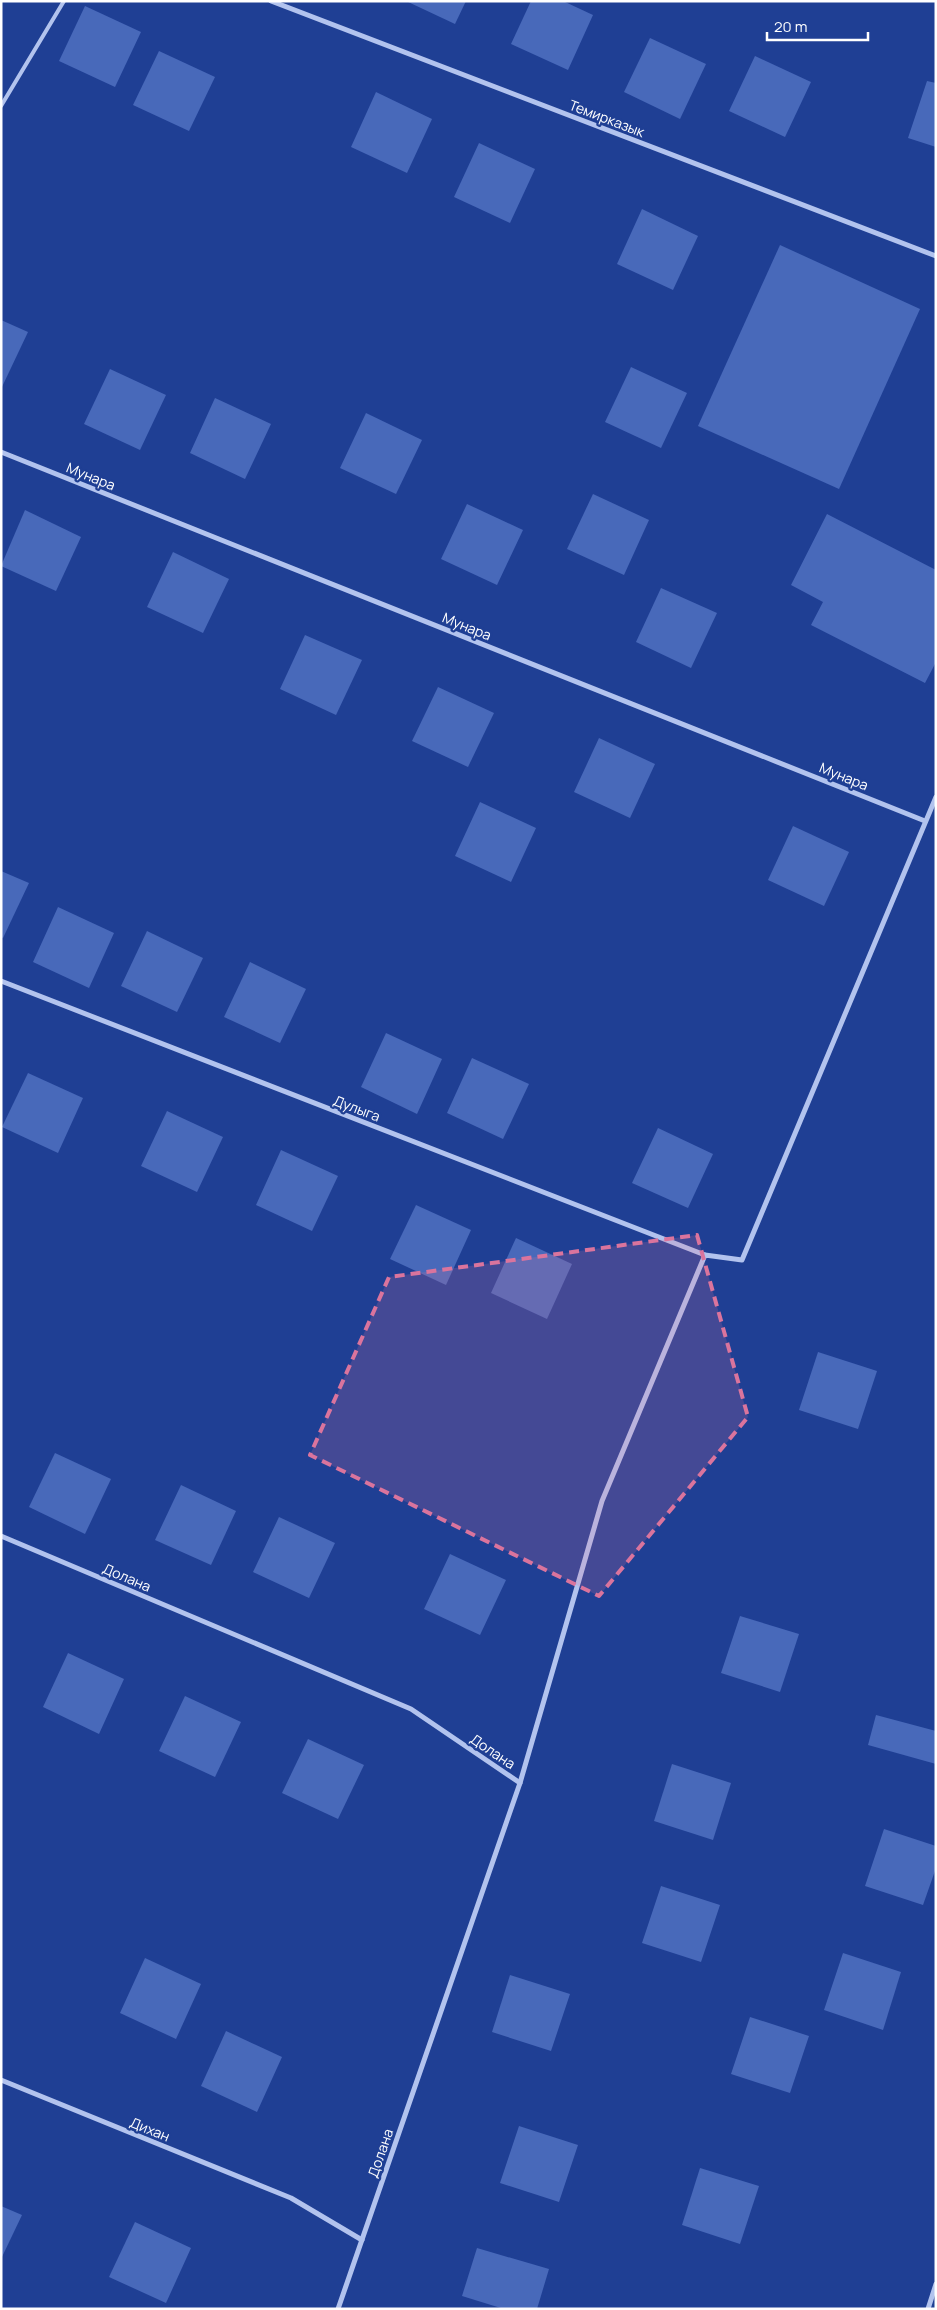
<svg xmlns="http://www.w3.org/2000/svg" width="937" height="2310" viewBox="0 0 937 2310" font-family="Manrope,sans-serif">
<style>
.building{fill:#4869ba}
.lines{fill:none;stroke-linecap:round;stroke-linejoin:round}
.service{stroke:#b2c3ee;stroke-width:4}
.minor{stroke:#b2c3ee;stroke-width:5}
.marked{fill:#da749d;fill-opacity:0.2;stroke:#da749d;stroke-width:4;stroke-dasharray:10 6;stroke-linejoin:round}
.labels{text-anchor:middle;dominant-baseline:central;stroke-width:4.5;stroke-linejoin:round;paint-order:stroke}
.street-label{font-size:14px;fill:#fff;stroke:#1f3f94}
</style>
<rect width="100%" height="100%" fill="#1f3f94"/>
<g class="building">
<path d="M 406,1 L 466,1 L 455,24 Z"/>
<path d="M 531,1 L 563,1 L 593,15 L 568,70 L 511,44 Z"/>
<path d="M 85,6 L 141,32 L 115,87 L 59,61 Z"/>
<path d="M 650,38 L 706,64 L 680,119 L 624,92 Z"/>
<path d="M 159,51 L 215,77 L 189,131 L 133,105 Z"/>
<path d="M 755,56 L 811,82 L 785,137 L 729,111 Z"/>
<path d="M 927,81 L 936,83 L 936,147 L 908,138 Z"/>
<path d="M 376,92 L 432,119 L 407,173 L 351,147 Z"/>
<path d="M 479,143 L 535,169 L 510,223 L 454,197 Z"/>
<path d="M 642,209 L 698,236 L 673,290 L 617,264 Z"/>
<path d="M 780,245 L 920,309 L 839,489 L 698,426 Z"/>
<path d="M 1,320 L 28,332 L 1,389 Z"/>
<path d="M 631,367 L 687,393 L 661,448 L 605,422 Z"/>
<path d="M 110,369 L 166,395 L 140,450 L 84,424 Z"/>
<path d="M 215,398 L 271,424 L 245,479 L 190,453 Z"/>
<path d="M 366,413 L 422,440 L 396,494 L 340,468 Z"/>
<path d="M 593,494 L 649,520 L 624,575 L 567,549 Z"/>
<path d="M 467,504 L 523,530 L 497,585 L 441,559 Z"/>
<path d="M 25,510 L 81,537 L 56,591 L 1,566 Z"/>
<path d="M 827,514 L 936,570 L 936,662 L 925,683 L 811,625 L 823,602 L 791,585 Z"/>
<path d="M 173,552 L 229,579 L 203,633 L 147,607 Z"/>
<path d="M 661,588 L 717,613 L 691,668 L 636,642 Z"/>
<path d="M 305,635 L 362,660 L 336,715 L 280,689 Z"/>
<path d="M 438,687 L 494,713 L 468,767 L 412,741 Z"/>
<path d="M 599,738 L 655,764 L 630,818 L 574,792 Z"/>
<path d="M 480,802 L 536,828 L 511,882 L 455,856 Z"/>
<path d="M 793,826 L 849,852 L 824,906 L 768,880 Z"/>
<path d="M 1,871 L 29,883 L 3,938 L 1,937 Z"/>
<path d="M 58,907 L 114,933 L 89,988 L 33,962 Z"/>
<path d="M 147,931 L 203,958 L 177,1012 L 121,986 Z"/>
<path d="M 250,962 L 306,989 L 280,1043 L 224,1017 Z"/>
<path d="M 386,1033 L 442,1059 L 417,1114 L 361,1087 Z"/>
<path d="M 472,1058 L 529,1084 L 503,1139 L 447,1113 Z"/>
<path d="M 28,1073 L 83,1098 L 58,1153 L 2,1127 Z"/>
<path d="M 167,1111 L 223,1137 L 197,1192 L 141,1166 Z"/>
<path d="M 658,1128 L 713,1154 L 688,1208 L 632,1183 Z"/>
<path d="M 281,1150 L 338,1176 L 312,1231 L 256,1205 Z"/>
<path d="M 416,1205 L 471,1230 L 446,1285 L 390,1259 Z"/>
<path d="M 516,1238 L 572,1264 L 547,1319 L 491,1293 Z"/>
<path d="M 818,1352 L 877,1371 L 858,1429 L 799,1410 Z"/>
<path d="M 55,1453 L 111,1479 L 85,1534 L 29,1507 Z"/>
<path d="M 181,1485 L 236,1511 L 211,1565 L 155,1540 Z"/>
<path d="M 279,1517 L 335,1543 L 309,1598 L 253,1572 Z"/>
<path d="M 450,1554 L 506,1580 L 480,1635 L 424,1609 Z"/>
<path d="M 740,1616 L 799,1634 L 780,1692 L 721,1673 Z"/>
<path d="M 68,1653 L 124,1679 L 99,1734 L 43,1707 Z"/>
<path d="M 185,1696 L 241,1722 L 215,1777 L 159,1751 Z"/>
<path d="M 876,1715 L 936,1731 L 936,1764 L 868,1745 Z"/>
<path d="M 308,1739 L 364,1765 L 338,1819 L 282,1793 Z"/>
<path d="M 672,1764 L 731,1783 L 713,1840 L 654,1821 Z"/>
<path d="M 884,1829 L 936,1846 L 936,1868 L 923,1905 L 865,1886 Z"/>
<path d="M 661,1886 L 720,1905 L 701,1962 L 642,1943 Z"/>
<path d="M 843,1953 L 901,1972 L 883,2030 L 824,2010 Z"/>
<path d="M 145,1958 L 201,1984 L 176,2039 L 120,2013 Z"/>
<path d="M 510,1975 L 570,1994 L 551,2051 L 492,2032 Z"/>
<path d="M 750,2017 L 809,2036 L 790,2093 L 731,2074 Z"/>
<path d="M 226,2031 L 282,2057 L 257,2112 L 201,2086 Z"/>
<path d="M 519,2126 L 578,2145 L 559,2202 L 500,2183 Z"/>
<path d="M 700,2168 L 759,2186 L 740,2244 L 682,2225 Z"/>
<path d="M 1,2206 L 22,2215 L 1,2259 Z"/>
<path d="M 135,2222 L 191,2248 L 166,2303 L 109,2277 Z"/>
<path d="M 477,2248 L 549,2269 L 537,2309 L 504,2309 L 462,2296 Z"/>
</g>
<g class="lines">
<path class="service" d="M 1,106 L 64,1"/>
<g class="minor">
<path d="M 271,1 L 936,256"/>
<path d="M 1,452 L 925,821"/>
<path d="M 1,981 L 705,1255"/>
<path d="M 1,1536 L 411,1709 L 520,1783 L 338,2309"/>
<path d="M 520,1783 L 602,1501 L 705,1255 L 742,1260 L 936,797"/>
<path d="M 1,2080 L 291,2198 L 362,2240"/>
<path d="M 928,2309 L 936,2284"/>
</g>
</g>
<path class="marked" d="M 697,1235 L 748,1417 L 599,1596 L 310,1455 L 389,1277 Z"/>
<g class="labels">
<g class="street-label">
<text transform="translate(607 118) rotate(21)">Темирказык</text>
<text transform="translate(91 476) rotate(22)">Мунара</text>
<text transform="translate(467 626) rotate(22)">Мунара</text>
<text transform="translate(844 776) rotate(22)">Мунара</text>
<text transform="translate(357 1108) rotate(21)">Дулыга</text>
<text transform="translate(127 1577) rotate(23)">Долана</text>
<text transform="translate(493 1751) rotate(34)">Долана</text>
<text transform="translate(150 2129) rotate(22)">Дихан</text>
<text transform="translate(380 2153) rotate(-71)">Долана</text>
</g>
</g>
<rect width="937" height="2310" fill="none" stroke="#ffffff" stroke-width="5"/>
<path d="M767 32v8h101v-8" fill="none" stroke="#ffffff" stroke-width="2.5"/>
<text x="774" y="32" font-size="15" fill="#ffffff" stroke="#1f3f94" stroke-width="4" paint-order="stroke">20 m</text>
</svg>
